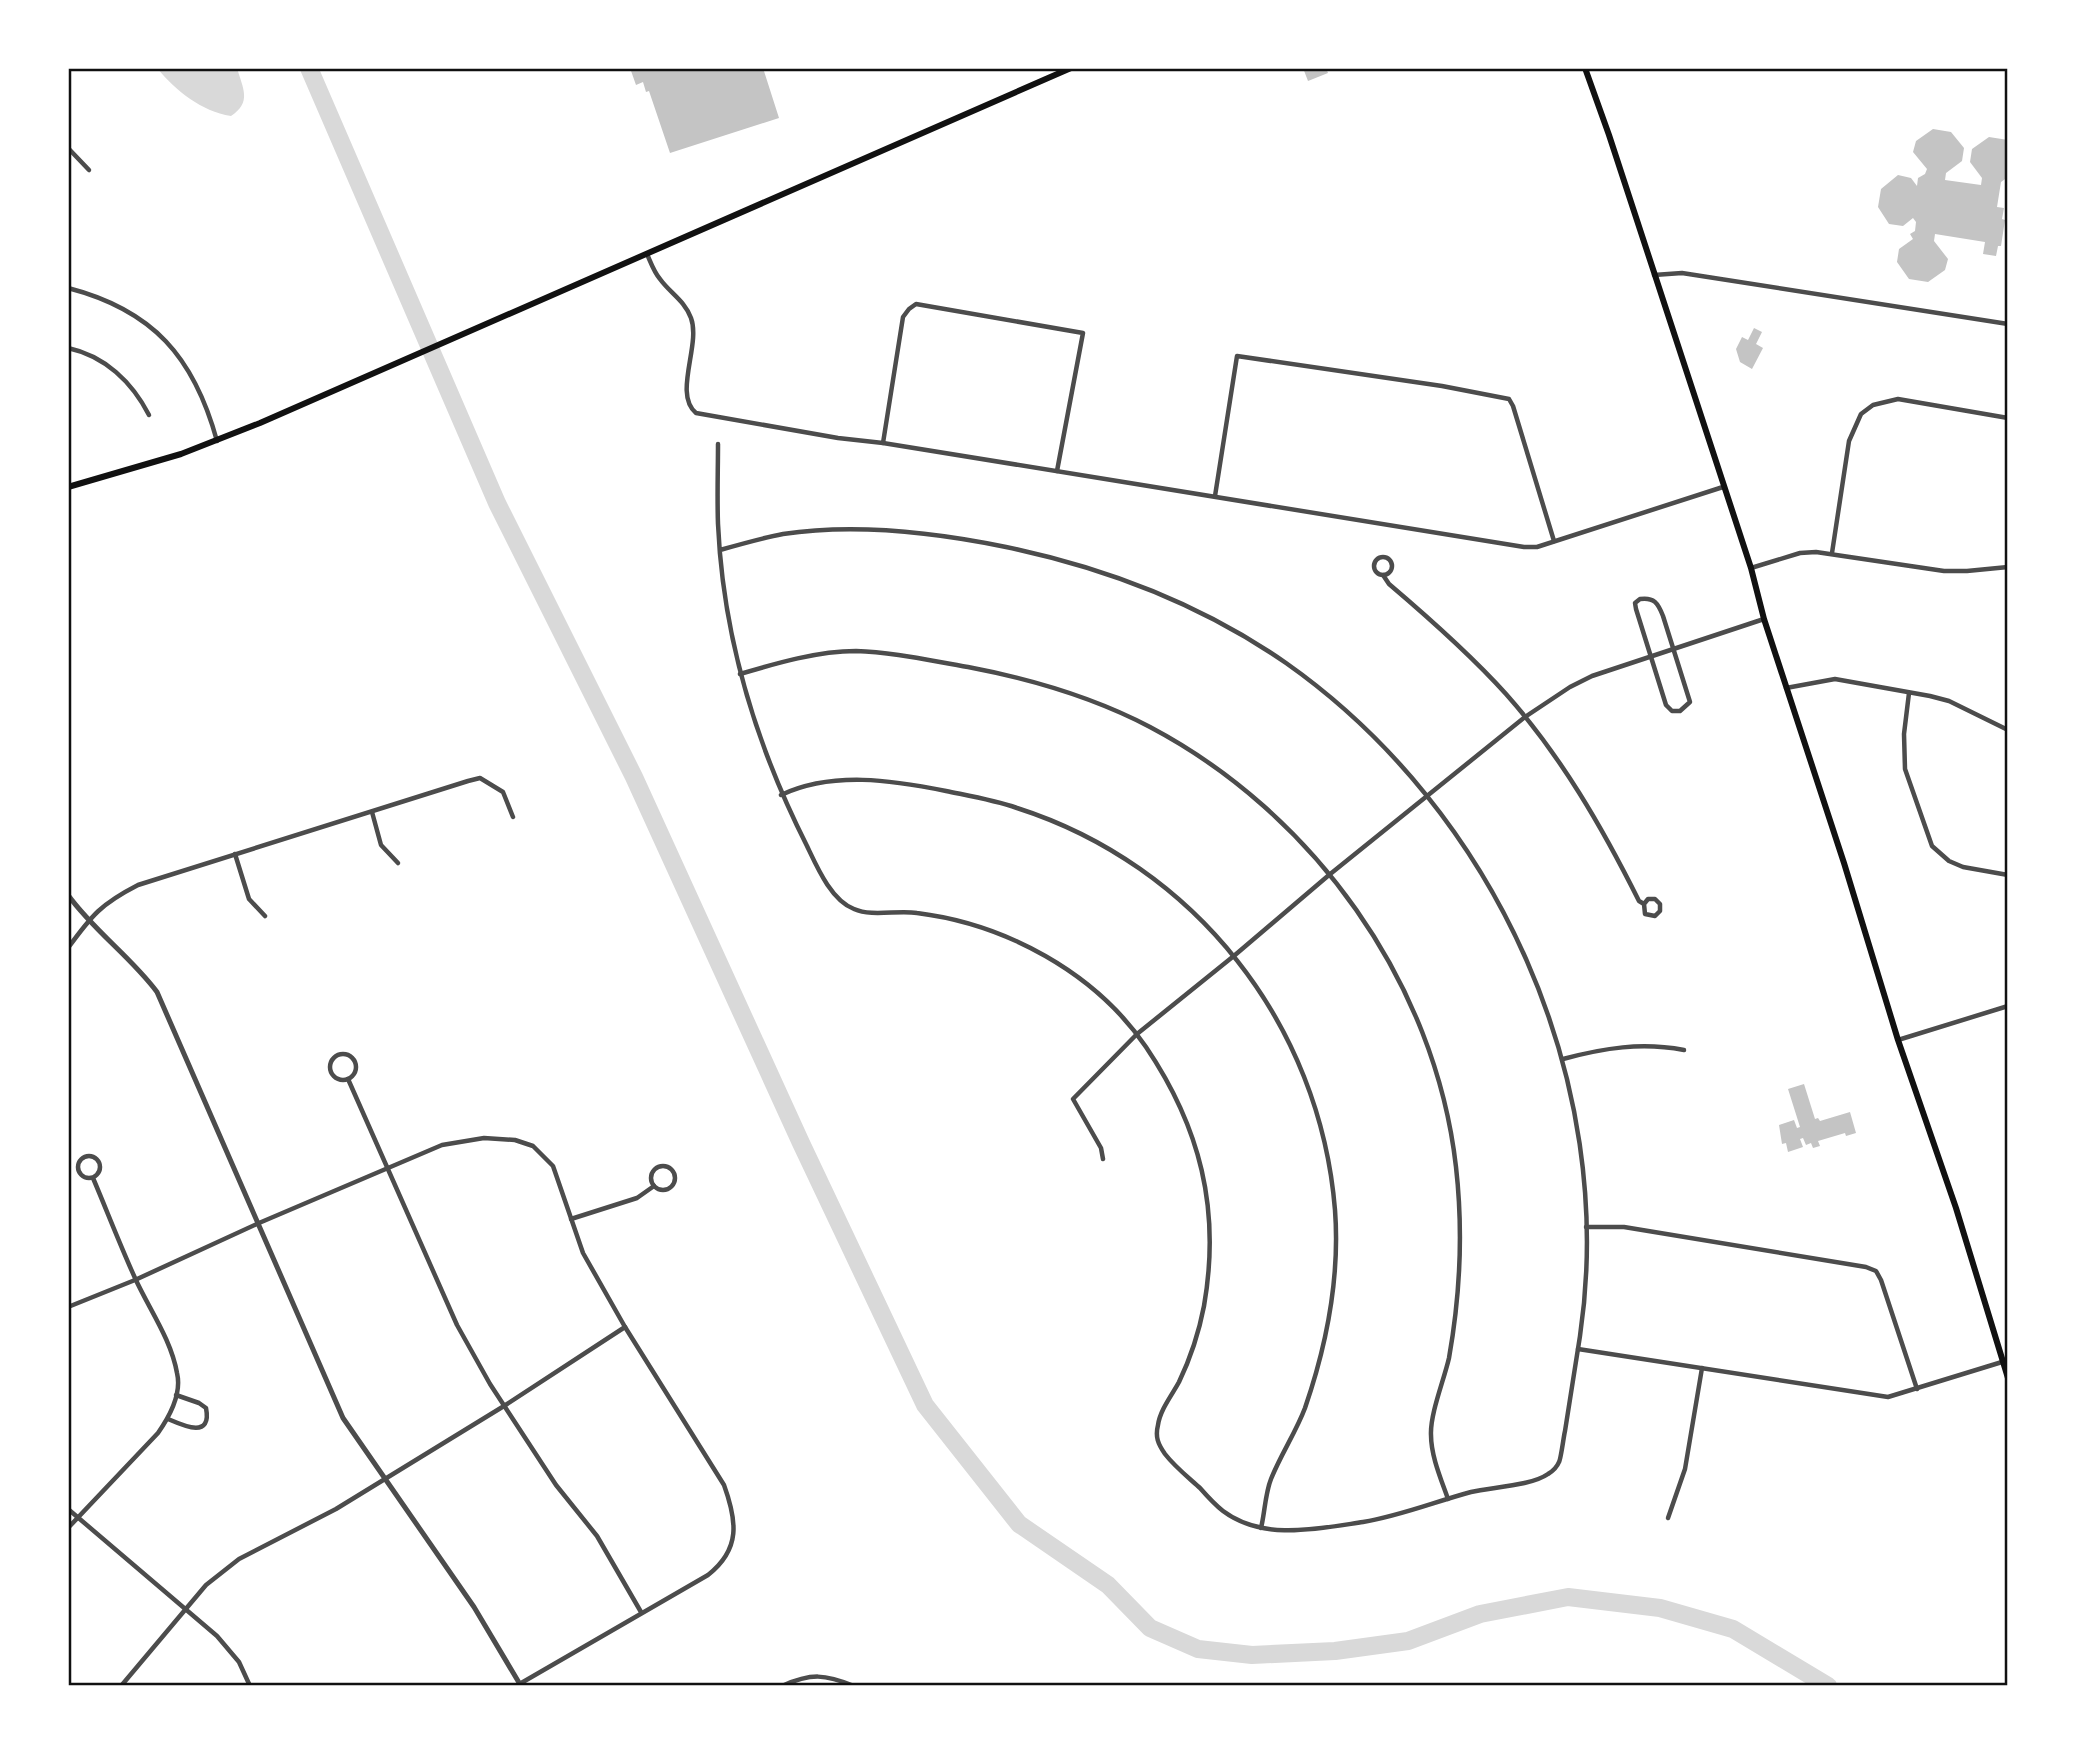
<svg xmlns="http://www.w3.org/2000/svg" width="2076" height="1754" viewBox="0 0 2076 1754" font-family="'Noto Sans',sans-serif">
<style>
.water{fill:#d9d9d9}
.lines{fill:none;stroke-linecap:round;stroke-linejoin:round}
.river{stroke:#d9d9d9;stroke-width:18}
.building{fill:#c4c4c4}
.minor{stroke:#4c4c4c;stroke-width:4.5}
.tertiary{stroke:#4c4c4c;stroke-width:5}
.primary{stroke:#111;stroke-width:6}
.neatline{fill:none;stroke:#111;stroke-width:2.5}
</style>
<rect width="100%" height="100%" fill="#fff"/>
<path class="water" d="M 157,68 L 237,68 C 243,89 252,102 231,116 C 201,111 176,91 157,68 Z"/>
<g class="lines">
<path class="river" d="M 309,68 L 497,503 L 634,777 L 801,1143 L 925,1405 L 1019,1524 L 1108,1585 L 1150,1628 L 1198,1649 L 1252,1655 L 1335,1651 L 1408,1641 L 1480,1614 L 1568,1597 L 1660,1608 L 1733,1629 L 1828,1686"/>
</g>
<g class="building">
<path d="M 630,68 L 763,68 L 779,118 L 670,153 L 649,91 L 646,92 L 643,82 L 636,85 Z"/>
<path d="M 1303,68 L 1326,68 L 1328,73 L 1308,81 Z"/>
<path d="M 1933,129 L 1951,132 L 1964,148 L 1962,161 L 1946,173 L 1945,180 L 1981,185 L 1982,178 L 1970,162 L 1972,149 L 1989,137 L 2008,140 L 2008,177 L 2001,182 L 1997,207 L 2004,208 L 2002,219 L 2005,220 L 2001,246 L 1998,246 L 1996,256 L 1983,254 L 1985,242 L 1935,234 L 1934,241 L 1948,259 L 1945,270 L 1928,282 L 1909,279 L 1897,262 L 1899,249 L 1913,239 L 1910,234 L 1915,231 L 1916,222 L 1913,218 L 1903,226 L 1889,224 L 1878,207 L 1881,189 L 1898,175 L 1911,178 L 1917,186 L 1918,178 L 1925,174 L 1927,169 L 1913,152 L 1916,141 Z"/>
<path d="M 1754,328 L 1762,332 L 1756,344 L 1763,348 L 1752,369 L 1740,362 L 1736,349 L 1742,337 L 1748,340 Z"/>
<path d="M 1804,1084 L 1815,1119 L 1818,1118 L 1820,1121 L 1850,1112 L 1856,1133 L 1846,1136 L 1845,1133 L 1818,1141 L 1820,1146 L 1813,1148 L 1811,1143 L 1806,1145 L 1803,1138 L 1800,1139 L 1803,1147 L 1788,1152 L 1786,1143 L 1782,1144 L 1779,1125 L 1794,1120 L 1797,1128 L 1800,1127 L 1788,1089 Z"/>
</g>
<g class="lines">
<g class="minor">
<path d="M 68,148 L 89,170"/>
<path d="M 647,254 C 651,263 654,272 660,279 C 670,293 685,301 691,318 C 701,345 673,394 696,413 L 838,438 L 883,443 L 1524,547 L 1537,547 L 1723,487"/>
<path d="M 1654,275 L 1682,273 L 2008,324"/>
<path d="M 68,288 C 153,310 194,357 217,441"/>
<path d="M 68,348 C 105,356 132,382 149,415"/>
<path d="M 883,443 L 903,317 L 909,309 L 916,304 L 1083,333 L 1057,471"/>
<path d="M 718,444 C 718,470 717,497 718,524 C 723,637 756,745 807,846 C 817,867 831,900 854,909 C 872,917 897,910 917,913 C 1005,924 1095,972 1146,1047 C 1200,1127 1221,1209 1204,1306 C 1199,1332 1191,1357 1179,1382 C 1172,1395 1160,1410 1158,1425 C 1155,1437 1158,1444 1165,1454 C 1175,1467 1189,1478 1200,1488 C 1207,1496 1214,1504 1223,1511 C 1263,1541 1317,1529 1363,1522 C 1400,1516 1434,1502 1471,1492 C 1492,1487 1531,1486 1548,1474 C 1553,1471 1557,1467 1559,1462 C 1561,1459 1564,1434 1565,1431 C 1570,1399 1575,1367 1580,1336 C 1618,1080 1496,811 1286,663 C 1201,604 1107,568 1006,547 C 933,532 856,523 783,534 C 762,538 741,544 720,550"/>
<path d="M 1215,496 L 1237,356 L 1442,386 L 1509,399 L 1513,406 L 1554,541"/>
<path d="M 1832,553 L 1849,441 L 1861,414 L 1873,405 L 1898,399 L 2008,418"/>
<circle cx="1383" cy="566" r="9"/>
<path d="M 1751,568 L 1800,553 L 1816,552 L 1944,571 L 1967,571 L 2008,567"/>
<path d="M 1383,575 L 1389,584 C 1429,618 1470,654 1506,694 C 1561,756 1602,827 1639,901 L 1644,904 L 1645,914 L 1655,916 L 1660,911 L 1660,904 L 1655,899 L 1648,899 L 1644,904"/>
<path d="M 1640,599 C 1654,597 1658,603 1663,616 L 1690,702 L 1680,711 L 1672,711 L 1666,705 L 1636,609 L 1635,603 Z"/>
<path d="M 740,674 C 777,663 818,651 856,651 C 893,652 932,661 968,667 C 1031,679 1093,697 1150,727 C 1313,813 1435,982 1456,1167 C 1463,1229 1460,1296 1449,1358 C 1444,1380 1430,1414 1431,1435 C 1431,1456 1441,1479 1448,1499"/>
<path d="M 1786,688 L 1835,679 L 1930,696 L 1949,701 L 2008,730"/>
<path d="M 1909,693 L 1904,734 L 1905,769 L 1932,846 L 1949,861 L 1963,867 L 2008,875"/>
<path d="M 781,795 C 832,771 892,780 946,791 C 970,796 994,800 1017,808 C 1195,865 1320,1024 1335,1210 C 1340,1277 1327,1344 1305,1408 C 1296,1432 1281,1454 1271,1479 C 1265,1494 1265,1512 1261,1528"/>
<path d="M 372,812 L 381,845 L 398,863"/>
<path d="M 235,854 L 249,899 L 265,916"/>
<path d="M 68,948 C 92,915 101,904 138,885 L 468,781 L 480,778 L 503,792 L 513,817"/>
<path d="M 1898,1040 L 2008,1006"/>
<circle cx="343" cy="1067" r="13"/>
<path d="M 1563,1059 C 1604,1048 1641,1042 1684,1050"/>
<path d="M 348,1079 L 457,1325 L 490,1384 L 556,1485 L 597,1536 L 641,1612"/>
<circle cx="89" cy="1167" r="11"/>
<path d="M 1103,1159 L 1101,1148 L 1073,1099 L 1137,1034 L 1235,955 L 1329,875 L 1525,717 L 1570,687 L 1592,676 L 1764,619"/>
<circle cx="663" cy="1178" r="12"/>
<path d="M 571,1219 L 637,1198 L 654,1186"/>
<path d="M 1586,1227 L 1624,1227 L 1866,1267 L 1876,1271 L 1881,1280 L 1917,1389"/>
<path d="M 68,1307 L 135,1280 L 259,1223 L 442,1145 L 484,1138 L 515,1140 L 533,1146 L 553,1166 L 583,1253 L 625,1327 L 724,1485 C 737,1521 741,1549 708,1575 L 516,1686"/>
<path d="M 1578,1349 L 1888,1397 L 2002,1362"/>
<path d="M 168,1419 C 184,1426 212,1439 206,1408 L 199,1403 L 176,1395"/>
<path d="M 68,1509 L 217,1636 L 239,1662 L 250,1686"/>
<path d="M 1668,1518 L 1685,1469 L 1702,1368"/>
<path d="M 68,1528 L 158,1433 C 170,1416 182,1394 177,1373 C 171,1339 149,1309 135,1278 C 120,1245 107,1211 93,1178"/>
<path d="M 121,1686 L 206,1585 L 239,1559 L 336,1509 L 504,1406 L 625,1327"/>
<path d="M 782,1686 C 811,1673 825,1674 854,1686"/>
</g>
<path class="tertiary" d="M 68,895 C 94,931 131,957 157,992 L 343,1418 L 474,1607 L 521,1686"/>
<g class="primary">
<path d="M 1585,68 L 1609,135 L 1751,568 L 1764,619 L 1844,863 L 1898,1040 L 1956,1208 L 2008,1378"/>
<path d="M 68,487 L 181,454 L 260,423 L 1071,68"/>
</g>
</g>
<rect width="2076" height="1754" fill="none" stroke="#ffffff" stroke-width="140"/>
<rect x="70" y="70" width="1936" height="1614" class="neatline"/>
</svg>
